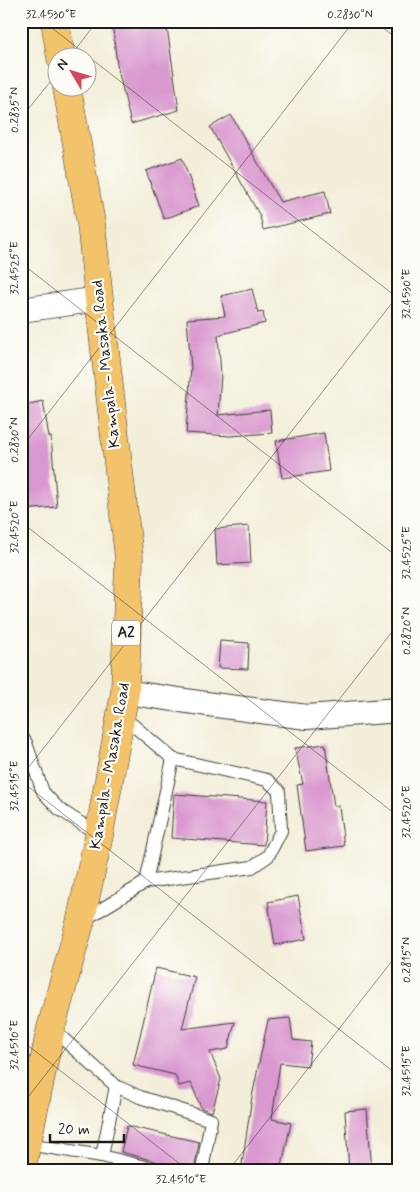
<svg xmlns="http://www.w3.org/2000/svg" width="420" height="1192" viewBox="0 0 420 1192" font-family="Mynerve,sans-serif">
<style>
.building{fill:#d998cf}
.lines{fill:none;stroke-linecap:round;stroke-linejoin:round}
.lane-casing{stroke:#3c3c38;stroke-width:14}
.street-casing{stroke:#3c3c38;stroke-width:26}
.primary-casing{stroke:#3c3c38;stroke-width:29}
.lane{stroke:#fff;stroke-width:12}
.street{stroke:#fff;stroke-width:24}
.primary{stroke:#f2c36a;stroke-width:28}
.ticks{fill:none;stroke:#1c1c1c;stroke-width:1;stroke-opacity:0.45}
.labels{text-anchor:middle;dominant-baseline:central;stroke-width:4.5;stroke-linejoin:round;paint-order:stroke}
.shield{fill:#fdfcf7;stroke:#605f5e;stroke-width:1}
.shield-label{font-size:15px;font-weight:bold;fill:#1c1c1c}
.street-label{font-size:16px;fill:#1c1c1c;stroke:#fdfcf7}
.neatline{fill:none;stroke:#1c1c1c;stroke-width:2}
.ticks-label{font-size:12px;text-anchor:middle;fill:#1c1c1c}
</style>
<rect width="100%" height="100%" fill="#fdfcf7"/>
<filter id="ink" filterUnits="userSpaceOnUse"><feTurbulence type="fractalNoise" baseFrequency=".02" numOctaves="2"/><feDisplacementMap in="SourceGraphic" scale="10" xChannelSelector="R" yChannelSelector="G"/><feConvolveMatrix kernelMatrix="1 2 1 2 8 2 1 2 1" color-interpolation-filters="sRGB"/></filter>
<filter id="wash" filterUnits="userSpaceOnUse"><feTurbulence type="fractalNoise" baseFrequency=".0096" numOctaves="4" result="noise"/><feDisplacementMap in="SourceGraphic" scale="20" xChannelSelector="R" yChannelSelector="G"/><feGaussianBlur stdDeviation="1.12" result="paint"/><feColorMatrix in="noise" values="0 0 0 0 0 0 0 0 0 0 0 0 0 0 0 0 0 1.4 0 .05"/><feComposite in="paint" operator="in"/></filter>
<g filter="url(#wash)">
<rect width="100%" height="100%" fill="#f3eed9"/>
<g id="blocks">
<g class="building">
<path d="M 112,21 L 166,21 L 179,110 L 131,124 L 117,65 Z"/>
<path d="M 231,115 L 280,202 L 325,191 L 330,214 L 263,230 L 260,216 L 210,127 Z"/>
<path d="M 182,158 L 199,206 L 164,219 L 146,171 Z"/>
<path d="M 252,289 L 258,313 L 263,312 L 265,323 L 218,335 L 221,375 L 218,415 L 270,410 L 272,433 L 230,436 L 186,433 L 191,368 L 187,319 L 225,316 L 221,296 Z"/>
<path d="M 43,401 L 49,437 L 51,437 L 57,507 L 24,510 L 21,486 L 21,406 Z"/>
<path d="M 324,433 L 329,471 L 282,478 L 276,441 Z"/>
<path d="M 249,526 L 251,563 L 217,565 L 215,529 Z"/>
<path d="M 220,641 L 249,643 L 248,669 L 218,668 Z"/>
<path d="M 325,744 L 334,806 L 339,806 L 344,846 L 306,851 L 297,785 L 303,784 L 295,748 Z"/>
<path d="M 174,794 L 267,801 L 264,845 L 171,838 Z"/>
<path d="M 298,896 L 306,939 L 275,945 L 268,902 Z"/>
<path d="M 156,968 L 195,977 L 182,1029 L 235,1022 L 228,1049 L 210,1052 L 221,1079 L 212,1112 L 201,1108 L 191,1083 L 179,1086 L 175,1075 L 133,1065 Z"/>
<path d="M 290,1018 L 293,1040 L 311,1042 L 308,1066 L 280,1063 L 272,1119 L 291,1123 L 282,1165 L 277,1164 L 276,1171 L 241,1171 L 252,1097 L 268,1020 Z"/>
<path d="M 367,1109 L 372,1171 L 349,1171 L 345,1111 Z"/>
<path d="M 127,1126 L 199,1142 L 194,1171 L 176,1171 L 168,1169 L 166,1166 L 162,1163 L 121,1152 Z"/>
</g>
</g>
</g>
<g filter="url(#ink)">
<use href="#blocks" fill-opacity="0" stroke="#3c3c38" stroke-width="1"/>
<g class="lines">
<g class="lane-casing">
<g id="lane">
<path d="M 21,735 L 26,743 L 43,792 L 59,809 L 99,835"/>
<path d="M 146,882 L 173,759"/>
<path d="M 82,921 L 146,882 L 252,867 L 268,856 L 281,831 L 279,791 L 267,780 L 173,759 L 121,715"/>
<path d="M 51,1028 L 116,1086 L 140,1097 L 211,1120 L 202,1171"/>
<path d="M 27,1144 L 102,1156 L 160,1171"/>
<path d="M 102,1156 L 116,1086"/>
</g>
</g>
<g class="street-casing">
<g id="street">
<path d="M 21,310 L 99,299"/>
<path d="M 125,692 L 207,704 L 307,717 L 399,710"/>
</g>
</g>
<g class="primary-casing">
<g id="primary">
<path d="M 55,21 L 61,58"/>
<path d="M 21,1171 L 51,1028 L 80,923 L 99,835 L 125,692 L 129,558 L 99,299 L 91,223 L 67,88"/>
</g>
</g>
<use href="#lane" class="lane"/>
<use href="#street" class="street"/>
<use href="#primary" class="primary"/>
</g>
</g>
<path class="ticks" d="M 43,21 L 399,299M 374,21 L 399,40M 69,58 L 97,21M 21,118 L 58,72M 21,263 L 399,558M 21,448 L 354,21M 21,522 L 399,817M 21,777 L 399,294M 21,781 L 399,1076M 21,1040 L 189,1171M 21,1106 L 399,623M 228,1171 L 399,952"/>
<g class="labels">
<rect class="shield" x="112" y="620.5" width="28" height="25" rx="4"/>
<g class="shield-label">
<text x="126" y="633">A2</text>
</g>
<g class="street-label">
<text transform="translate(106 364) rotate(-96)">Kampala - Masaka Road</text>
<text transform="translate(110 766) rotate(-80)">Kampala - Masaka Road</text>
</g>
</g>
<rect width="420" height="1192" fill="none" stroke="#fdfcf7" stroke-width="55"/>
<g transform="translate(72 72) rotate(308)"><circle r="24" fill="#fdfcf7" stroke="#a3a29f"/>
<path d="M0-4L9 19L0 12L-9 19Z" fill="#d1495b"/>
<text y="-8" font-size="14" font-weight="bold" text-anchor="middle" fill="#1c1c1c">N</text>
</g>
<path d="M50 1134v8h74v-8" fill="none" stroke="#1c1c1c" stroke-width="2.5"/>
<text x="58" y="1134" font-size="15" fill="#1c1c1c" stroke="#fdfcf7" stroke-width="4" paint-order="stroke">20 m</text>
<rect x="28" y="28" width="364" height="1136" class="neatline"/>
<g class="ticks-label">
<text x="51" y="18">32.4530°E</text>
<text x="350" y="18">0.2830°N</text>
<text transform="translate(14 110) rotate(-90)" y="4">0.2835°N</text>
<text transform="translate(14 268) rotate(-90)" y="4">32.4525°E</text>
<text transform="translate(406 294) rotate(-90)" y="4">32.4530°E</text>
<text transform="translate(14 440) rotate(-90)" y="4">0.2830°N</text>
<text transform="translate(14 527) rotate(-90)" y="4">32.4520°E</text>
<text transform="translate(406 553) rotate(-90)" y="4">32.4525°E</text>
<text transform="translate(406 631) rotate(-90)" y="4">0.2820°N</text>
<text transform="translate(14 786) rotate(-90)" y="4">32.4515°E</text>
<text transform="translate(406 812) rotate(-90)" y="4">32.4520°E</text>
<text transform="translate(406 960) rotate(-90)" y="4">0.2815°N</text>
<text transform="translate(14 1045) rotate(-90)" y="4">32.4510°E</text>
<text transform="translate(406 1071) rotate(-90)" y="4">32.4515°E</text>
<text x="181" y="1183">32.4510°E</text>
</g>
</svg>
